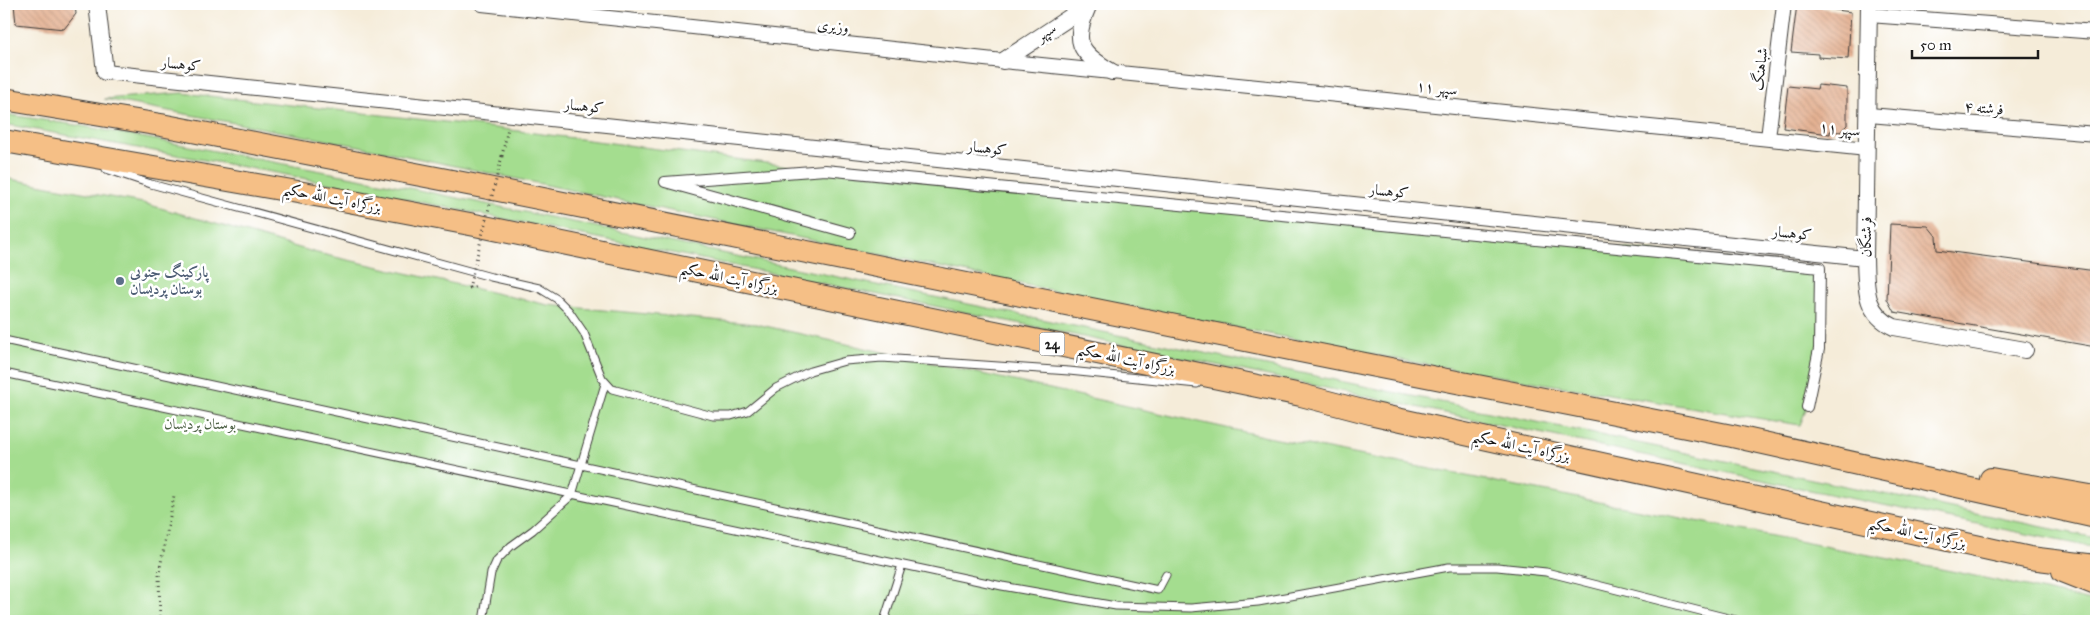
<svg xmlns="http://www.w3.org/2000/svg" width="2100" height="625" viewBox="0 0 2100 625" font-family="'IM FELL Great Primer',Amiri,serif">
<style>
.green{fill:#a4dd8f;stroke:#607c56}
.building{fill:url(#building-back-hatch)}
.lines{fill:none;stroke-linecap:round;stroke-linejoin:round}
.service-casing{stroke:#3d3b38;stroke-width:9}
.pedestrian-casing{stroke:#3d3b38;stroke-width:12}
.minor-casing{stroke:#3d3b38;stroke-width:16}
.tertiary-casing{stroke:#3d3b38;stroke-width:18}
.trunk-casing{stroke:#3d3b38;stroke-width:24}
.path{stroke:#3d3b38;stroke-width:3;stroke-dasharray:1 4;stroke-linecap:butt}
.service{stroke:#fff;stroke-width:7}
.pedestrian{stroke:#fff;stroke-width:10}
.minor{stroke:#fff;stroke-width:14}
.tertiary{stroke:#fff;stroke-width:16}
.trunk{stroke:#f5bf86;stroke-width:22}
.path-bridge{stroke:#3d3b38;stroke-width:3;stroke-dasharray:1 4;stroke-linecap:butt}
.service-dot{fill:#5c6f8a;stroke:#fff;stroke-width:2}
.labels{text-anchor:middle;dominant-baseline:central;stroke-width:5;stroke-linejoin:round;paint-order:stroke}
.shield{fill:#fff;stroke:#606060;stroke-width:1}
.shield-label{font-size:14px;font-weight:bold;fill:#1c1c1c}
.street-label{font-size:15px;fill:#1c1c1c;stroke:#fff}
.service-label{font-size:15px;font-weight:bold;fill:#4e5e75;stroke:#fff;text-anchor:start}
.park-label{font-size:15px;fill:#4c6044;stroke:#fff}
</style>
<defs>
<pattern id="building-back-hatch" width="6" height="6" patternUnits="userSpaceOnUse" patternTransform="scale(1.25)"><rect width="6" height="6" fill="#e4b192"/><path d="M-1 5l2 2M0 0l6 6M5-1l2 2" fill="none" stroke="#c3987d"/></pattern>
</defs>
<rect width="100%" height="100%" fill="#fff"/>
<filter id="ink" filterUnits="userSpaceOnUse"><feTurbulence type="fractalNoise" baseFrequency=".02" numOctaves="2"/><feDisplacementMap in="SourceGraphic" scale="10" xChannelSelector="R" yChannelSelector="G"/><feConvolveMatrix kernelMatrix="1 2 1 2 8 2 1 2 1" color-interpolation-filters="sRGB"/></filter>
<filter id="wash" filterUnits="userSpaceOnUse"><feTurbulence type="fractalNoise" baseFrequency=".0096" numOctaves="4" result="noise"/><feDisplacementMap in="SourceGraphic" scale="20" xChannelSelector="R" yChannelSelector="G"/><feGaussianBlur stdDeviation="1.12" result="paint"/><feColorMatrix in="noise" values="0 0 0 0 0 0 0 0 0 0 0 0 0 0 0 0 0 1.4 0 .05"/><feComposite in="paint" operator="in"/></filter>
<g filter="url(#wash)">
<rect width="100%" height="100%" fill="#f5ecd9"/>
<g class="green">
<path d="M 182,93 L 472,125 L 797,167 L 1820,268 L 1821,342 L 1807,407 L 1800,425 L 1412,362 L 1142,309 L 359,146 L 104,99 Z"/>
<path d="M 4,114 L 82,126 L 385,183 L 2096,538 L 2096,548 L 1824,493 L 1003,320 L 277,173 L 4,124 Z"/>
<path d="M 4,178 L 143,203 L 317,253 L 548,305 L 756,324 L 1267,437 L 1956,572 L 2096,602 L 2096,621 L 4,621 Z"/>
</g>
<g id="blocks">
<g class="building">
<path d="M 14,4 L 75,4 L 76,14 L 64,29 L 16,24 Z"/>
<path d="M 1797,4 L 1822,5 L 1822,8 L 1851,12 L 1848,59 L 1818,57 L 1818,54 L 1791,52 Z"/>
<path d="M 1818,85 L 1847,88 L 1847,125 L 1840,132 L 1830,131 L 1830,134 L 1783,128 L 1788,86 L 1817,89 Z"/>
<path d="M 1890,224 L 1928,226 L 1936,236 L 1937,250 L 2096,271 L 2096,347 L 1894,312 L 1887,299 Z"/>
</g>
</g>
</g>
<g filter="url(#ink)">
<use href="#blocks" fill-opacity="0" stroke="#3d3b38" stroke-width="1"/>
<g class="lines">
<g class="service-casing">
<g id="service">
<path d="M 106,169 L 151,184 L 491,277 L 539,288 L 557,299 L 569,311 L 584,333 L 602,378 L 612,389 L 713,416 L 731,416 L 748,411 L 776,388 L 810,371 L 845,361 L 882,358 L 1069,371 L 1197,384"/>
<path d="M 4,340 L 1158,590 L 1166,575"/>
<path d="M 4,373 L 1002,586 L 1116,606 L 1191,608 L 1258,602 L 1449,567 L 1497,567 L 1546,572 L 1740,621"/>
<path d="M 483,621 L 491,573 L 497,560 L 511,546 L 533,530 L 572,495 L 605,384"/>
<path d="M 884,621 L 902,565"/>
</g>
</g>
<g class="pedestrian-casing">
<path id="pedestrian" d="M 850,233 L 665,182 L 825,170 L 1820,268 L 1819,349 L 1807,407"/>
</g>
<g class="minor-casing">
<g id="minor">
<path d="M 482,4 L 1003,61 L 1867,149"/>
<path d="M 1869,15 L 2096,32"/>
<path d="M 105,72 L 1865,258"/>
<path d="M 1869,115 L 2096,134"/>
<path d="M 1768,138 L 1784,4"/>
</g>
</g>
<g class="tertiary-casing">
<g id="tertiary">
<path d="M 97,4 L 105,72"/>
<path d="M 1089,4 C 1072,42 1078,52 1112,72"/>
<path d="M 1869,4 L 1865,258 C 1866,287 1864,313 1894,327 L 2025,350"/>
<path d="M 1003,61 L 1090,4"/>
</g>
</g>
<g class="trunk-casing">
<g id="trunk">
<path d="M 4,99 L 161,125 L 483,187 L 1365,364 L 1732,436 L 2096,517"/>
<path d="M 4,141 L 332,198 L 475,225 L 1301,395 L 1374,414 L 2030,558 L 2096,566"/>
<path d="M 1991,479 L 2096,497"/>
<path d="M 2063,571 L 2096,584"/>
</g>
</g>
<g class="path">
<path d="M 502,156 L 508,128"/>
<path d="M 469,288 L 478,286"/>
<path d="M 160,621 L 159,573 L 174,496"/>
</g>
<use href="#service" class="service"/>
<use href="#pedestrian" class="pedestrian"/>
<use href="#minor" class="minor"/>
<use href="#tertiary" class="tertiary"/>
<use href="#trunk" class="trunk"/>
<path class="path-bridge" d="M 469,288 L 502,156"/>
</g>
</g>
<circle class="service-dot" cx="120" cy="281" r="5"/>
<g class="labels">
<rect class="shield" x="1039.5" y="332.5" width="25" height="23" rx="4"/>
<g class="shield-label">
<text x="1052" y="344">24</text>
</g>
<g class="street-label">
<text transform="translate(833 26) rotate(6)">وزیری</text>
<text transform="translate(1046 32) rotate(-33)">سپهر</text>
<text transform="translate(181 64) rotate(6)">کوهسار</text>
<text transform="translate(1760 69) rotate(-83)">شباهنگ</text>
<text transform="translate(1437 88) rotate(6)">سپهر ۱۱</text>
<text transform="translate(584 106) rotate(6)">کوهسار</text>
<text transform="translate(1984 108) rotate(5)">فرشته ۴</text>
<text transform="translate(1840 129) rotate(6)">سپهر ۱۱</text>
<text transform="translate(987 148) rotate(6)">کوهسار</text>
<text transform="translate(1389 191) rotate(6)">کوهسار</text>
<text transform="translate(332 198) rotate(11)">بزرگراه آیت الله حکیم</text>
<text transform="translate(1792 233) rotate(6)">کوهسار</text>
<text transform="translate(1866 237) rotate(-89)">فرشتگان</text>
<text transform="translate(729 278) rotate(12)">بزرگراه آیت الله حکیم</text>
<text transform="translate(1126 359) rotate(12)">بزرگراه آیت الله حکیم</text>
<text transform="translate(1521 446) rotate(12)">بزرگراه آیت الله حکیم</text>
<text transform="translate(1917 533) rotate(12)">بزرگراه آیت الله حکیم</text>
</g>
<g class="service-label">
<text x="130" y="272">پارکینگ جنوبی<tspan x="130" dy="17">بوستان پردیسان</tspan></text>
</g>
<g class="park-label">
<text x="200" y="424">بوستان پردیسان</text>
</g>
</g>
<rect width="2100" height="625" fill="none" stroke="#fff" stroke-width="20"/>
<path d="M1912 50v8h126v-8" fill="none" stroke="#1c1c1c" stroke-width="2.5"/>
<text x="1920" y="50" font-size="15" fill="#1c1c1c" stroke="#ffffff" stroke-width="4" paint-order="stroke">50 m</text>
</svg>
